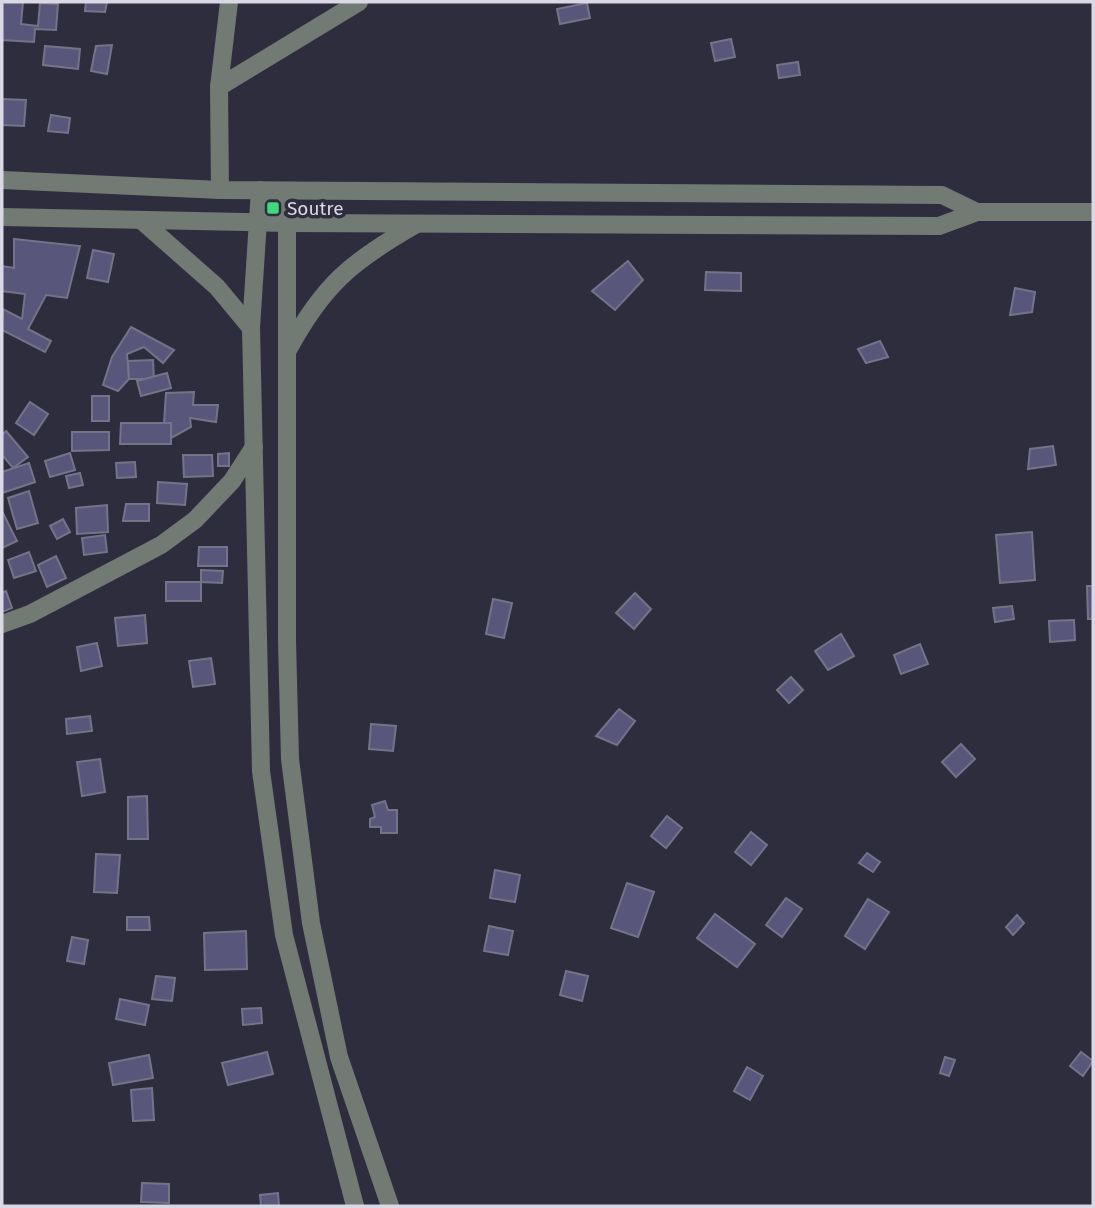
<svg xmlns="http://www.w3.org/2000/svg" width="1095" height="1208" viewBox="0 0 1095 1208" font-family="'Fira Sans',sans-serif">
<style>
.building{fill:#58567a;stroke:#747388;stroke-width:2}
.lines{fill:none;stroke-linecap:round;stroke-linejoin:round}
.minor{stroke:#727a74;stroke-width:18}
.poi-dot{fill:#41d77c;stroke:#2e2d3e;stroke-width:2.5}
.labels{text-anchor:middle;dominant-baseline:central;stroke-width:7;stroke-linejoin:round;paint-order:stroke}
.poi-label{font-size:19px;fill:#d9d8e4;stroke:#2e2d3e;text-anchor:start}
</style>
<rect width="100%" height="100%" fill="#2e2d3e"/>
<g class="building">
<path d="M 2,2 L 23,2 L 21,24 L 38,26 L 40,3 L 58,4 L 56,30 L 35,29 L 34,42 L 2,40 Z"/>
<path d="M 86,2 L 107,2 L 105,12 L 85,11 Z"/>
<path d="M 587,3 L 590,18 L 560,24 L 557,9 Z"/>
<path d="M 731,39 L 735,57 L 715,61 L 711,43 Z"/>
<path d="M 112,45 L 107,74 L 91,71 L 96,46 Z"/>
<path d="M 45,46 L 80,49 L 78,69 L 43,65 Z"/>
<path d="M 798,62 L 800,75 L 779,78 L 777,65 Z"/>
<path d="M 2,99 L 26,100 L 24,126 L 2,125 Z"/>
<path d="M 51,115 L 70,118 L 68,133 L 48,131 Z"/>
<path d="M 14,239 L 80,246 L 67,298 L 46,295 L 28,329 L 51,341 L 45,352 L 2,330 L 3,309 L 22,319 L 25,294 L 2,291 L 2,266 L 14,268 Z"/>
<path d="M 93,250 L 114,254 L 108,282 L 87,278 Z"/>
<path d="M 628,261 L 643,280 L 615,310 L 592,291 Z"/>
<path d="M 706,272 L 741,273 L 741,291 L 705,290 Z"/>
<path d="M 1015,288 L 1035,292 L 1032,312 L 1010,315 Z"/>
<path d="M 131,327 L 174,350 L 163,363 L 144,347 L 127,354 L 129,379 L 118,391 L 103,385 L 112,357 Z"/>
<path d="M 880,341 L 888,357 L 866,363 L 858,349 Z"/>
<path d="M 153,360 L 154,379 L 129,379 L 128,361 Z"/>
<path d="M 167,373 L 171,388 L 141,396 L 137,381 Z"/>
<path d="M 194,392 L 193,405 L 218,405 L 216,422 L 190,418 L 191,427 L 171,438 L 171,423 L 164,423 L 166,393 Z"/>
<rect x="92" y="396" width="17" height="25"/>
<path d="M 30,402 L 48,414 L 34,435 L 16,423 Z"/>
<path d="M 121,423 L 171,423 L 171,444 L 120,444 Z"/>
<path d="M 6,431 L 28,457 L 13,468 L 2,455 L 2,435 Z"/>
<path d="M 72,432 L 109,432 L 109,450 L 72,451 Z"/>
<path d="M 1053,446 L 1056,465 L 1028,469 L 1030,449 Z"/>
<path d="M 70,453 L 75,470 L 50,477 L 45,461 Z"/>
<path d="M 229,453 L 229,466 L 218,466 L 218,454 Z"/>
<path d="M 183,455 L 212,455 L 213,476 L 184,477 Z"/>
<path d="M 135,462 L 136,477 L 117,478 L 116,463 Z"/>
<path d="M 29,463 L 35,482 L 2,493 L 2,472 Z"/>
<path d="M 80,473 L 83,485 L 69,488 L 66,476 Z"/>
<path d="M 158,482 L 187,484 L 185,505 L 157,503 Z"/>
<path d="M 29,491 L 38,523 L 17,529 L 8,498 Z"/>
<path d="M 126,504 L 149,504 L 149,521 L 123,521 Z"/>
<path d="M 107,505 L 108,532 L 77,534 L 76,508 Z"/>
<path d="M 2,511 L 17,541 L 2,548 Z"/>
<path d="M 63,519 L 70,532 L 57,539 L 50,526 Z"/>
<path d="M 1032,532 L 1035,580 L 1000,583 L 996,535 Z"/>
<path d="M 105,535 L 107,552 L 84,555 L 82,538 Z"/>
<path d="M 199,547 L 227,547 L 227,566 L 198,566 Z"/>
<path d="M 29,552 L 36,571 L 14,578 L 8,560 Z"/>
<path d="M 56,556 L 66,578 L 47,587 L 38,565 Z"/>
<path d="M 201,570 L 223,571 L 222,583 L 201,582 Z"/>
<rect x="166" y="582" width="35" height="19"/>
<path d="M 1087,586 L 1093,586 L 1093,619 L 1088,619 Z"/>
<path d="M 6,591 L 12,608 L 2,612 L 2,593 Z"/>
<path d="M 635,593 L 651,609 L 634,629 L 616,613 Z"/>
<path d="M 493,599 L 512,603 L 504,638 L 486,634 Z"/>
<path d="M 1012,606 L 1014,619 L 995,622 L 993,608 Z"/>
<path d="M 145,615 L 147,643 L 118,646 L 115,618 Z"/>
<path d="M 1074,620 L 1075,640 L 1050,642 L 1049,621 Z"/>
<path d="M 841,634 L 854,656 L 828,670 L 815,651 Z"/>
<path d="M 97,643 L 102,666 L 81,671 L 77,647 Z"/>
<path d="M 920,644 L 928,664 L 901,674 L 894,655 Z"/>
<path d="M 211,658 L 215,684 L 193,687 L 189,661 Z"/>
<path d="M 791,677 L 803,690 L 789,703 L 777,690 Z"/>
<path d="M 619,709 L 635,721 L 617,745 L 596,736 Z"/>
<path d="M 90,716 L 92,731 L 67,734 L 66,719 Z"/>
<path d="M 371,724 L 396,726 L 393,751 L 369,749 Z"/>
<path d="M 961,744 L 975,759 L 956,777 L 942,762 Z"/>
<path d="M 100,759 L 105,792 L 82,796 L 77,762 Z"/>
<path d="M 147,796 L 148,839 L 128,839 L 128,797 Z"/>
<path d="M 385,801 L 388,810 L 397,810 L 397,833 L 381,833 L 381,827 L 370,827 L 370,819 L 375,817 L 372,805 Z"/>
<path d="M 667,816 L 682,828 L 666,848 L 651,836 Z"/>
<path d="M 751,832 L 767,845 L 751,865 L 735,852 Z"/>
<path d="M 867,853 L 880,862 L 873,872 L 859,863 Z"/>
<path d="M 96,854 L 120,855 L 117,893 L 94,892 Z"/>
<path d="M 495,870 L 520,875 L 515,902 L 490,898 Z"/>
<path d="M 627,883 L 654,892 L 638,937 L 611,928 Z"/>
<path d="M 786,898 L 802,909 L 782,937 L 766,925 Z"/>
<path d="M 868,899 L 889,912 L 865,949 L 845,936 Z"/>
<path d="M 715,914 L 755,944 L 737,967 L 697,938 Z"/>
<path d="M 1017,915 L 1024,923 L 1013,935 L 1006,927 Z"/>
<path d="M 127,917 L 149,917 L 150,930 L 127,930 Z"/>
<path d="M 489,926 L 513,931 L 508,955 L 484,951 Z"/>
<path d="M 246,931 L 247,969 L 205,970 L 204,933 Z"/>
<path d="M 72,937 L 88,940 L 84,964 L 67,961 Z"/>
<path d="M 566,971 L 588,976 L 582,1001 L 560,995 Z"/>
<path d="M 156,976 L 175,978 L 172,1001 L 152,999 Z"/>
<path d="M 120,999 L 149,1005 L 145,1025 L 116,1019 Z"/>
<path d="M 261,1008 L 262,1023 L 243,1025 L 242,1009 Z"/>
<path d="M 267,1052 L 273,1074 L 228,1085 L 222,1063 Z"/>
<path d="M 1081,1052 L 1093,1061 L 1083,1076 L 1070,1066 Z"/>
<path d="M 149,1055 L 153,1078 L 113,1085 L 109,1063 Z"/>
<path d="M 945,1057 L 955,1060 L 949,1076 L 940,1073 Z"/>
<path d="M 747,1067 L 763,1076 L 750,1100 L 734,1091 Z"/>
<path d="M 152,1088 L 154,1120 L 133,1121 L 131,1090 Z"/>
<path d="M 142,1183 L 169,1184 L 169,1203 L 141,1202 Z"/>
<path d="M 278,1193 L 279,1206 L 261,1206 L 260,1195 Z"/>
</g>
<g class="lines">
<g class="minor">
<path d="M 219,87 L 359,2"/>
<path d="M 2,180 L 220,190 L 942,195 L 977,212"/>
<path d="M 220,190 L 219,87 L 229,2"/>
<path d="M 260,190 L 251,328 L 261,771 L 284,935 L 355,1206"/>
<path d="M 287,191 L 287,641 L 290,759 L 311,923 L 339,1057 L 390,1206"/>
<path d="M 2,217 L 287,223 L 939,226 L 977,212 L 1093,212"/>
<path d="M 141,220 L 217,287 L 251,328"/>
<path d="M 288,350 C 323,285 352,261 415,225"/>
<path d="M 2,624 L 30,614 L 161,545 L 195,520 L 232,481 L 254,447"/>
</g>
</g>
<rect class="poi-dot" x="266" y="201" width="14" height="14" rx="3.5"/>
<g class="labels">
<g class="poi-label">
<text x="287" y="208">Soutre</text>
</g>
</g>
<rect width="1095" height="1208" fill="none" stroke="#d9d8e4" stroke-width="7"/>
</svg>
